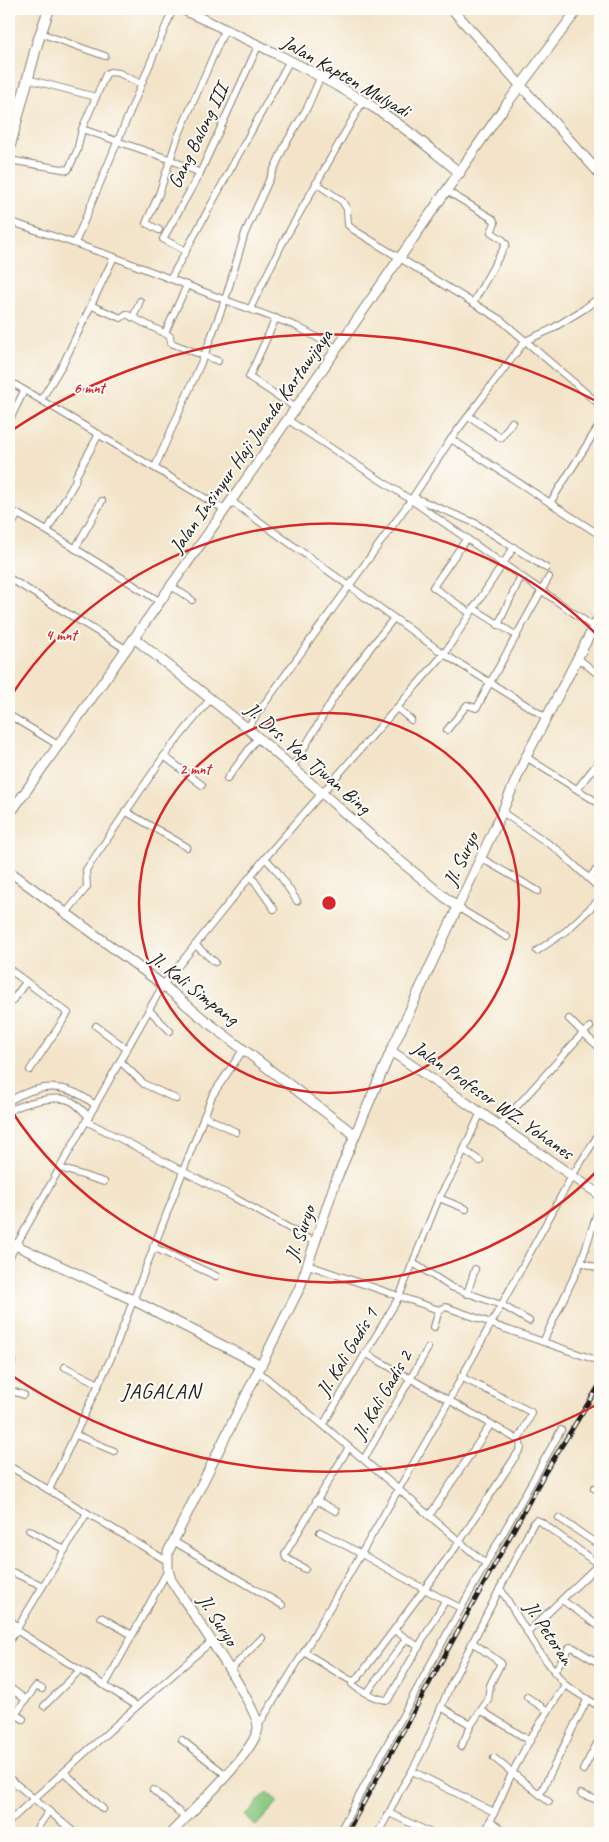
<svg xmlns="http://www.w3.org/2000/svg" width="609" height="1842" viewBox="0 0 609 1842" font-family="Caveat,sans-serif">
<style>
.green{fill:#84c780;stroke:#50724e}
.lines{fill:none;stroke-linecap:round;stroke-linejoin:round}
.street-casing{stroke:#888072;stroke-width:8}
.secondary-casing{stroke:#888072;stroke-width:11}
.primary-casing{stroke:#888072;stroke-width:12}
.street{stroke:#fff;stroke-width:6}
.secondary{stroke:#fff;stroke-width:9}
.primary{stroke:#fff;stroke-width:10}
.rail-casing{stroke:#1c1c1c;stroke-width:4.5}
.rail{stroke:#fdfcf7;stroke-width:2.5;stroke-dasharray:8;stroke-linecap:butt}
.ring{fill:none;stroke:#d62828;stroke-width:2.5}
.labels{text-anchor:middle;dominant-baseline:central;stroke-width:4;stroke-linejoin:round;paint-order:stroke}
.street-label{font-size:20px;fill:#1c1c1c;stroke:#fdfcf7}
.quarter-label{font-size:22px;letter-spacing:1px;fill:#1c1c1c;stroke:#fdfcf7}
.centre{fill:#d62828;stroke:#fdfcf7;stroke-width:2.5}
.ring-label{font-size:15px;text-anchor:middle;font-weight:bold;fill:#d62828;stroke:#fdfcf7;stroke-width:4;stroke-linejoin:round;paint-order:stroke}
</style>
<rect width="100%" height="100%" fill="#fdfcf7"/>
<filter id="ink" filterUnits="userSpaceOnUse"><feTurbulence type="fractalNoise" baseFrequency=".02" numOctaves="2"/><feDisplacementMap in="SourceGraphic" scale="10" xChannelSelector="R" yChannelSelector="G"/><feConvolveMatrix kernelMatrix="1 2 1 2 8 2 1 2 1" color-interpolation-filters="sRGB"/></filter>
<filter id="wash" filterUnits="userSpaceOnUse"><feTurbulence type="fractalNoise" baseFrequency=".0096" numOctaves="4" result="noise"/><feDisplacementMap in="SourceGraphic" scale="20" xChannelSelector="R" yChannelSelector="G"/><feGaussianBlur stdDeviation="1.12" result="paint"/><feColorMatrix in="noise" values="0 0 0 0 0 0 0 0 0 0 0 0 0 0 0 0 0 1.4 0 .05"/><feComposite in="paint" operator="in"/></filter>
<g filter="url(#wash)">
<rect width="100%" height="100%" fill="#f3e4c9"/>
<path class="green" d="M 267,1792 L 278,1802 L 256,1826 L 245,1816 Z"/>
</g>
<g filter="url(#ink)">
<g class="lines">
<g class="street-casing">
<g id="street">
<path d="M 40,33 L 105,56"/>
<path d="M 27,79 L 96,97"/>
<path d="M 82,129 L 169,159 L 200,173"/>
<path d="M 9,160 L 68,170 L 77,151 L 82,129 L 106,74 L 110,72 L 119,73 L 141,84"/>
<path d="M 316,183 L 342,201 L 347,209 L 348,225 L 354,230 L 501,320 L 600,405"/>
<path d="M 447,191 L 493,219 L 495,223 L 491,232 L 503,240 L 506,244 L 473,303"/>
<path d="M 9,221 L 114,257 L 225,300 L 296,326 L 338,349"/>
<path d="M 159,230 L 146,223 L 159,194 L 177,139 L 225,29"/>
<path d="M 75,243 C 107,165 141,87 173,9"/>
<path d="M 186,251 L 163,239 L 200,173 L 258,46"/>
<path d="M 171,278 L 289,62"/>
<path d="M 92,306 L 121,318 L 126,314 L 170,336 L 171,343 L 218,361"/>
<path d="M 250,309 L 282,244 L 363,101"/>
<path d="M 133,318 L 140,301"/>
<path d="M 276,318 L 249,377 L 296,408"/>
<path d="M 165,333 L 187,285"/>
<path d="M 9,381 L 225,510"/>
<path d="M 41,400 L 64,362 L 114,257"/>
<path d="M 469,416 L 501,438 L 512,422"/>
<path d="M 288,420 L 411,500 L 594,627"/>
<path d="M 9,421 L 24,391"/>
<path d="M 451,439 L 600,535"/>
<path d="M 155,467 L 204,356 L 225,300 L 245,233 L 285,145 L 307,108 L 320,78"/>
<path d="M 413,497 L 475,523 L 546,568"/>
<path d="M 231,501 L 444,654 L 547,718"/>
<path d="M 550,503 L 600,424"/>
<path d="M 9,509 L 47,531 L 159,601"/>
<path d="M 9,530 L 18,514"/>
<path d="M 47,531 L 75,482 L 76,476 L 99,434"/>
<path d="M 467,538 L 433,587 L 470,613"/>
<path d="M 75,549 L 102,501"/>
<path d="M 9,578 L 126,649"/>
<path d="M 170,585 L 192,600"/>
<path d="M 473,608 L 517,636"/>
<path d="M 498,625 L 521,576"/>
<path d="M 578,658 L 600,676"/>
<path d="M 397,708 L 411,720"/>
<path d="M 9,715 L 58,745"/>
<path d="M 247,728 L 411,500 L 451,439 L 525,341 L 550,330 L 584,309 L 600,297"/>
<path d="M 447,730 L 467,705 L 476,708 L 478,706 L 486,690 L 549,577"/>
<path d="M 164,756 L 202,785"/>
<path d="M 526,757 L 600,804"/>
<path d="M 293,767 L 333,699 L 352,671 L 394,618"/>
<path d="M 227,779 L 258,737"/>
<path d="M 577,789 L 600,760"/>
<path d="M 125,811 L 187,847"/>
<path d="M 502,812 L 558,850 L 600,889"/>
<path d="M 265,858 L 277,871 L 297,901"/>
<path d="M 481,858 L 538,891"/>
<path d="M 251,876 L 274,909"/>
<path d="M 589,878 L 600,866"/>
<path d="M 457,907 L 507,937"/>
<path d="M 66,913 L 87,887 L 86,870 L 164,756 L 211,698"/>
<path d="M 195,945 L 215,962"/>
<path d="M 537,951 L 566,931 L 600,899"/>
<path d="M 9,969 L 68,1013 L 30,1070"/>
<path d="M 9,1005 L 26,982"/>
<path d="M 149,1010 L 170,1031"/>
<path d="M 569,1019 L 583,1033 L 590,1027"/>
<path d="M 96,1026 L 127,1049"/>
<path d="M 120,1061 L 144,1084 L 176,1099"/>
<path d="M 9,1101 C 40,1083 67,1082 95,1105"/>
<path d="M 9,1111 C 24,1103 55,1094 71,1101 C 78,1105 83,1111 89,1117"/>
<path d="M 204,1116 L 236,1132"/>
<path d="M 86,1121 L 233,1197 L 316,1243"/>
<path d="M 500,1125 L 583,1033 L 600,1048"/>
<path d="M 464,1150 L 480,1161"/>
<path d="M 60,1168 L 104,1182"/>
<path d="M 439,1198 L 466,1209"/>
<path d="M 153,1247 L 216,1276"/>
<path d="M 9,1258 L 163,985 L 265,858 L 444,654 L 514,547"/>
<path d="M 581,1262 L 600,1269"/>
<path d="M 413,1263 L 451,1287 L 501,1305"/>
<path d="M 308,1265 L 439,1310 L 434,1327"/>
<path d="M 467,1294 L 475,1269"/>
<path d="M 502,1305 L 529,1321"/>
<path d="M 439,1310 L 446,1307 L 491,1323"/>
<path d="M 491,1324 L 599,1361"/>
<path d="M 543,1342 L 581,1262 L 600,1204"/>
<path d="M 365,1353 L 491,1424 L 429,1516"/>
<path d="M 9,1357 L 12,1361 L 9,1379"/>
<path d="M 65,1367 L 99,1384"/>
<path d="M 258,1371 L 323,1425 L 486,1564"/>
<path d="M 461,1377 L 531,1412 L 530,1417 L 518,1440"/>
<path d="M 9,1390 L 24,1395"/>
<path d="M 323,1425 L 399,1297 L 439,1198 L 456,1167 L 481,1112"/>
<path d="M 76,1435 L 114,1451"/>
<path d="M 364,1459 L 428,1348"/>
<path d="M 9,1466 L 167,1561"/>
<path d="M 594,1488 L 600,1492"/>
<path d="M 49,1490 L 111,1358 L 212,1096 L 243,1050"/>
<path d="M 316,1500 L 336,1511"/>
<path d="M 559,1518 L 600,1546"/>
<path d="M 29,1530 L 65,1550"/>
<path d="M 320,1532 C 368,1556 413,1585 461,1608"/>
<path d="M 173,1541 L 282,1605"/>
<path d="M 305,1569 L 286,1558 L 285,1554 L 349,1447"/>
<path d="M 12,1572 L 43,1586"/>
<path d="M 500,1588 L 538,1650 L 565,1685 L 600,1707"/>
<path d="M 562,1600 L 600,1627"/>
<path d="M 101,1617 L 132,1635"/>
<path d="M 9,1619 L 18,1627"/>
<path d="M 16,1630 L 137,1706"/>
<path d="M 394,1630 L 419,1647"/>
<path d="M 528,1632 L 600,1563"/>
<path d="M 9,1642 L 87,1513"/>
<path d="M 304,1652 L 348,1679 L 353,1681 L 358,1678 L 458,1544 L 521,1448 L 520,1443 L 518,1440 L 491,1424"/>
<path d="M 230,1670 L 262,1638"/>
<path d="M 554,1672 L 570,1647 L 574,1648 L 600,1664"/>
<path d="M 352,1681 L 352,1684 C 360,1691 377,1700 388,1700 L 445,1601"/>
<path d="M 105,1685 L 168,1570"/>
<path d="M 9,1687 L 26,1700"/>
<path d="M 367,1693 L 406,1639"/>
<path d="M 527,1697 L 548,1711"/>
<path d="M 44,1706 L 80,1670"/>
<path d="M 441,1707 L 471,1725"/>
<path d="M 482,1711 L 530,1741"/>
<path d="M 15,1714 L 23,1719"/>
<path d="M 11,1720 L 36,1686 L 42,1689"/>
<path d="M 258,1726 L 304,1652 L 430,1435 L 572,1176 L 600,1132"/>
<path d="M 182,1740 L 226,1775"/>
<path d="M 461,1747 L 471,1725 L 488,1700 L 490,1685 L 501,1663 L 472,1642"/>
<path d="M 494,1758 L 549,1802"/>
<path d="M 583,1770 L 600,1738"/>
<path d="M 412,1771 L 425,1746 L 450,1686 L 534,1522 L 536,1520 L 541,1522 L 599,1565"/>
<path d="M 64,1772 L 103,1809"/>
<path d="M 9,1778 L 75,1833"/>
<path d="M 153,1790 L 186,1818"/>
<path d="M 540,1794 L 587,1700"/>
<path d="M 581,1794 L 600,1801"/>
<path d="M 389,1813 L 402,1787 L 412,1771 L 494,1812"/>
<path d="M 490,1821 L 507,1833"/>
<path d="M 9,1822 C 27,1804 46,1788 65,1771 C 113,1727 162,1684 211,1642"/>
<path d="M 38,1827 L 49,1811"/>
<path d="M 339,1833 L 461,1608 L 561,1430"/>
<path d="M 378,1833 L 389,1813 L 431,1833"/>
<path d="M 485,1833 L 512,1773 L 532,1736 L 565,1685"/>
</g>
</g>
<g class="secondary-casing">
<g id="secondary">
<path d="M 181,9 C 249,40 318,72 381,112 C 409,130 434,152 460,173"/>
<path d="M 452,9 L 600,174"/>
<path d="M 134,638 L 247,728 L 399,860 L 457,907"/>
<path d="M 9,815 L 231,501 L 503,109 L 578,9"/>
<path d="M 9,871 L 163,985 L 201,1017 L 355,1135"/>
<path d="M 391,1051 L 600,1195"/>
<path d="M 9,1242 L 133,1300 L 261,1365"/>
<path d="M 171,1833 C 190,1813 255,1752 258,1728 C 260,1709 185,1602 171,1580 L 168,1570 L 168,1552 L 300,1287 L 336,1180 L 391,1051 L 502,812 L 526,757 L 600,615"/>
</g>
</g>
<g class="primary-casing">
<path id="primary" d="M 9,149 L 37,44 L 49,9"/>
</g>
<use href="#street" class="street"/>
<use href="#secondary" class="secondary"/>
<use href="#primary" class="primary"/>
<g class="rail-casing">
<path id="rail" d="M 347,1833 L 546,1471 L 600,1384"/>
</g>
<use href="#rail" class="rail"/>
</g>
</g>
<g class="ring">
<circle cx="329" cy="903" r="190"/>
<path d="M599 1169A379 379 0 0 1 9 1107M9 699A379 379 0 0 1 599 637"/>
<path d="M596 1405A569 569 0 0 1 11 1375M11 431A569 569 0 0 1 596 401"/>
</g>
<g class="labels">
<g class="street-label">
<text transform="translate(346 76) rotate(30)">Jalan Kapten Mulyadi</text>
<text transform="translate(198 136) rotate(-64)">Gang Balong III</text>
<text transform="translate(251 441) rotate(-55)">Jalan Insinyur Haji Juanda Kartawijaya</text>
<text transform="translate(308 758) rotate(41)">Jl. Drs. Yap Tjwan Bing</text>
<text transform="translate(461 859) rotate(-65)">Jl. Suryo</text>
<text transform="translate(194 988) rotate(38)">Jl. Kali Simpang</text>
<text transform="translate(493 1100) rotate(35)">Jalan Profesor WZ. Yohanes</text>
<text transform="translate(300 1233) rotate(-71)">Jl. Suryo</text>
<text transform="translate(347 1352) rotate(-59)">Jl. Kali Gadis 1</text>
<text transform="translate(382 1395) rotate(-60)">Jl. Kali Gadis 2</text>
<text transform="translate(218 1620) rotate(57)">Jl. Suryo</text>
<text transform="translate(549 1633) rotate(56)">Jl. Petoran</text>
</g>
<g class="quarter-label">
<text x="161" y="1391">JAGALAN</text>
</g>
</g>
<circle cx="329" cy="903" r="8" class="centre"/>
<g class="ring-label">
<text x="89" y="393">6 mnt</text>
<text x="61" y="640">4 mnt</text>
<text x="195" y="774">2 mnt</text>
</g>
<rect width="609" height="1842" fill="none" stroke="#fdfcf7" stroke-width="30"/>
</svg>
